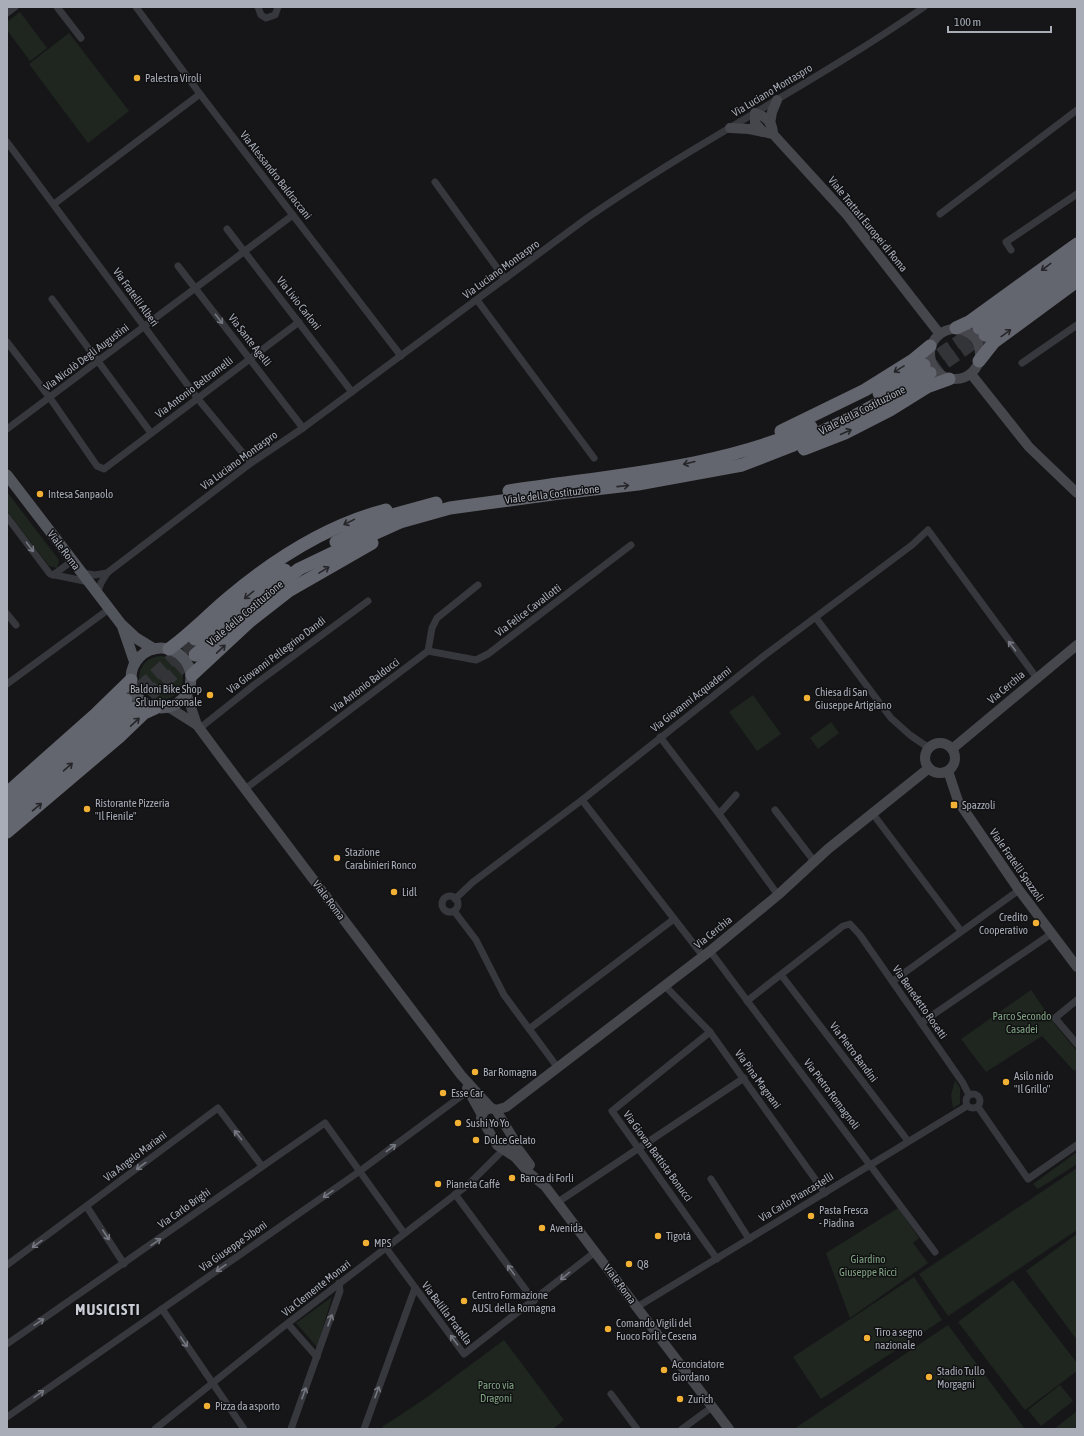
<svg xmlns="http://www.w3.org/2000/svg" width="1084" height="1436" viewBox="0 0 1084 1436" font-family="'Asap Condensed',sans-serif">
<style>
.green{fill:#1e261f}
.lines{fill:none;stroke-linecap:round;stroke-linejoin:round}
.highway-tunnel{stroke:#333438;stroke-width:13;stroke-dasharray:13 6;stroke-linecap:butt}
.street{stroke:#37383d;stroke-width:7}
.secondary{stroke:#45474d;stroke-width:10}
.primary{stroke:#53555c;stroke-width:11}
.highway{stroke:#63666e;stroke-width:13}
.oneway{stroke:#26262a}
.oneway2{stroke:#757881}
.poi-dot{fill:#f2b134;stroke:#111113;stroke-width:1.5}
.labels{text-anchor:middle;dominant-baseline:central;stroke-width:3;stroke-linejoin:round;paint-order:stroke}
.poi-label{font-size:11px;fill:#a8adb8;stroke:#111113;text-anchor:start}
.street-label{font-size:11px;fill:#a8adb8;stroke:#111113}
.park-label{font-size:11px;fill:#7fa381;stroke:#111113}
.district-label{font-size:15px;font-weight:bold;letter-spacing:1px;fill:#c9ccd4;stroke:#111113}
</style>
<rect width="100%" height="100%" fill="#161618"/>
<g class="green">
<path d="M 20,12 L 47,48 L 30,61 L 7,30 L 7,22 Z"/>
<path d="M 69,33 L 129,111 L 88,143 L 29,64 Z"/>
<path d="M 7,492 L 59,560 L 57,568 L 49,566 L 7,511 Z"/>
<circle cx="161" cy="678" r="22"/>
<path d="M 753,695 L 781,734 L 757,751 L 729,712 Z"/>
<path d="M 831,722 L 839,733 L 818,749 L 810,738 Z"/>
<path d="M 1031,990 L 1057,1027 L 1077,1051 L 1077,1069 L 1074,1071 L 1042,1036 L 986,1072 L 961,1039 Z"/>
<path d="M 955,1080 L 960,1088 L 960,1104 L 953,1108 L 951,1095 Z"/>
<path d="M 1077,1152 L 1077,1164 L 1038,1189 L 1033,1184 Z"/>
<path d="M 1077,1168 L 1077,1230 L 948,1316 L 919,1274 Z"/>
<path d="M 898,1208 L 919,1238 L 913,1243 L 928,1263 L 850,1318 L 826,1253 Z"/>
<path d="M 1077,1234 L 1077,1340 L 1026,1271 Z"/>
<path d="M 914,1277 L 942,1320 L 821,1399 L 793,1357 Z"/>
<path d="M 1013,1280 L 1077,1363 L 1077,1371 L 1025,1410 L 958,1322 Z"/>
<path d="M 332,1297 L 317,1347 L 296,1323 Z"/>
<path d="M 948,1325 L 1025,1429 L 794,1429 Z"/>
<path d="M 504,1340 L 564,1420 L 553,1429 L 383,1429 L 382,1427 L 426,1398 Z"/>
<path d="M 1060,1385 L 1073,1401 L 1041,1426 L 1028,1410 Z"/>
<path d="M 1077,1411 L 1077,1429 L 1054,1429 Z"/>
</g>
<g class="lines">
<g class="highway-tunnel">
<path d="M 924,365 L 979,328"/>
<path d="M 930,373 L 985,335"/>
<path d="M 126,700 L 195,639"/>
<path d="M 135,708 L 195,655"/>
</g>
<g class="street">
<path d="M 57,7 L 81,38"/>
<path d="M 136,7 L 200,94 L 401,356"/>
<path d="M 258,7 L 261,15 L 266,18 L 275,15 L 278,7"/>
<path d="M 7,13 L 15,7"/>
<path d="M 7,142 L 198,399 L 251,463"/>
<path d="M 435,182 L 505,279"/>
<path d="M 54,204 L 200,94"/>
<path d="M 940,214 L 1077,110"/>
<path d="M 227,229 L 352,392"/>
<path d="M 1011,250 L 1006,242 L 1077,194"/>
<path d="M 178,266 L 303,428"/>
<path d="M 52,299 L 151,433"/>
<path d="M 477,300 L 594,458"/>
<path d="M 7,342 L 50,398 L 97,466 L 104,469 L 299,322"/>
<path d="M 1022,363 L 1077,325"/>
<path d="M 7,429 L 293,215"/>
<path d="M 7,517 L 50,574 L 89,582"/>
<path d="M 82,573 L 95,575 L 107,573"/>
<path d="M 53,575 L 72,561"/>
<path d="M 97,594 L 101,583 L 107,573 L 251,463 L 303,428 L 587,218 C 696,142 815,83 924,7"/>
<path d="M 7,614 L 16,625"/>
<path d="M 816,618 L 891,718 L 910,735 L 929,748"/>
<path d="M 428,651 L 476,660 L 488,654 L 631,545"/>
<path d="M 7,684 L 109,609"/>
<path d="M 200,728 L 254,685 L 368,601"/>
<path d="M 660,737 L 719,814"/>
<path d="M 245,789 L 428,651 L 432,628 L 437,618 L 478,585"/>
<path d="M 736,795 L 719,814 L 778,895"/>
<path d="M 582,800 L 765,655 L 912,545 L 928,530 L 1036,677"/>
<path d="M 775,810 L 814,861"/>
<path d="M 873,814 L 961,931"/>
<circle cx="450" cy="904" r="8"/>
<path d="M 455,899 L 473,882 L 582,800 L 703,956"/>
<path d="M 454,911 L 476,940 L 504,995 L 558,1068"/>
<path d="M 710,951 L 935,1252"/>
<path d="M 782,976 L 908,1141"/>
<path d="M 893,981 L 1019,890"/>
<path d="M 665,986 L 710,1032 L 825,1193"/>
<path d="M 1077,1000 L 1055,1018 L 1077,1044"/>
<path d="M 747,1001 L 843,926 L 850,924 L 860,935 L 963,1083 L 969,1095"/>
<path d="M 921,1023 L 1051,934"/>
<path d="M 529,1029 L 674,919"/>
<path d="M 710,1032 L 612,1111 L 717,1259"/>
<circle cx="973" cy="1101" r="7"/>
<path d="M 978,1107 L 1028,1179 L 1077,1145"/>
<path d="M 711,1179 L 749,1239"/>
<path d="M 455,1194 L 534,1301"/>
<path d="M 558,1202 L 744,1078"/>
<path d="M 87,1207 L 124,1264"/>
<path d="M 386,1248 L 464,1354 L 595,1252"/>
<path d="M 7,1265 L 218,1108 L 262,1166"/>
<path d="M 637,1307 L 967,1106"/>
<path d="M 162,1309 L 244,1429"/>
<path d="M 288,1324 L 317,1357"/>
<path d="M 7,1344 L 325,1123 L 404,1233"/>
<path d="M 611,1394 L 637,1429"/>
<path d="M 7,1417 L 360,1171 L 464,1094 L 470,1093"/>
<path d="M 155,1429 L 279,1330 L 469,1184 L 504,1149"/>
<path d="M 291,1429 L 340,1291 L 339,1283"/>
<path d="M 364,1429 L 415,1288"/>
<path d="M 682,1429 L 712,1407"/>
</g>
<g class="secondary">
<path d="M 770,124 L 772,112 L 777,100"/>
<path d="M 730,128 L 749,129 L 773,134 L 847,215 L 939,333"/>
<path d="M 763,132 L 755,123 L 755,113 C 765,116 773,122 773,134"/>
<circle cx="955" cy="354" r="25"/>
<path d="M 971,374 L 1029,447 L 1077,493"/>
<path d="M 187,695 L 197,725 L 223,760 L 461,1075 L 491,1108 L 496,1110 L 513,1138 L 510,1145 L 504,1149"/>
<path d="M 170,708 L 197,725"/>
<circle cx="940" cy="758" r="15"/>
<path d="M 952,749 L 1077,645"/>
<path d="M 948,771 L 958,801 L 1019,890 L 1077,967"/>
<path d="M 467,1088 L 482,1115"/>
<path d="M 491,1108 L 484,1111 L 481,1118 L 497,1145 L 515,1157 L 529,1173 L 545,1186 L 729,1429"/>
<path d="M 496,1110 L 506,1107 L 710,951 L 778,895 L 828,849 L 929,768"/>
<path d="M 513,1142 L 530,1165"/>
</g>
<g class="primary">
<path d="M 7,475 L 121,624 L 136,638 L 154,649"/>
<path d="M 123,628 L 135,663"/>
<circle cx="161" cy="678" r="30"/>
</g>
<g class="highway">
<path d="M 956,328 L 969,322 L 1077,244"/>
<path d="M 979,328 L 1077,256"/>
<path d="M 985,335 L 1077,269"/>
<path d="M 979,361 L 994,342 L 1077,281"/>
<path d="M 879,393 L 924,365"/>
<path d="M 781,431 L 865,390 L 913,360 L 930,346"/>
<path d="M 804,449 L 845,433 L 890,410 L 927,387 L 949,379"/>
<path d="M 509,491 C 611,475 716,469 811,427"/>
<path d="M 336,542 L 385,517 L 436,503"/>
<path d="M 195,639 L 253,591 L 285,570"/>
<path d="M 169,649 C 190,634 208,615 227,599 C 273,560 328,525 386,510"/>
<path d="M 195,655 L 250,607 L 299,569 L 349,545 L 400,522 L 450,508 L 560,493 L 638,484 L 742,465 L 791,446 L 847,420 L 901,391 L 930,373"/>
<path d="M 192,675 L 249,622 L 290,590 L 372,543"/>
<path d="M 7,793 L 97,713 L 131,680"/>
<path d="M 7,806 L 126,700"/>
<path d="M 7,820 L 135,708"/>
<path d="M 7,832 L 119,737 L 144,713 L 155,708"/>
</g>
</g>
<defs><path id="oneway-shaft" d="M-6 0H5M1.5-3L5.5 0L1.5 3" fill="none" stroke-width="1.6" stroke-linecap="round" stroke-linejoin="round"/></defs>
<g class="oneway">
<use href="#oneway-shaft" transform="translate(1046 267) rotate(143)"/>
<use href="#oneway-shaft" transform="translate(1006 333) rotate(-36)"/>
<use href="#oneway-shaft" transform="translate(899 369) rotate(148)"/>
<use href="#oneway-shaft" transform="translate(846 432) rotate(-24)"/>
<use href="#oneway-shaft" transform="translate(689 463) rotate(166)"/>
<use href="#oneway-shaft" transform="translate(623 486) rotate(-6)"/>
<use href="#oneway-shaft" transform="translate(349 522) rotate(154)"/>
<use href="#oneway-shaft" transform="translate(324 570) rotate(-31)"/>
<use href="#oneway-shaft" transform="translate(249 595) rotate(141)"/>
<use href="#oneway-shaft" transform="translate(221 649) rotate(-43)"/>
<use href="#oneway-shaft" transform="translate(135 722) rotate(-43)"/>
<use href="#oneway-shaft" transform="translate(68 767) rotate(-41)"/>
<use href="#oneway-shaft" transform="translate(37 807) rotate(-40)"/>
</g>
<g class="oneway2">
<use href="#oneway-shaft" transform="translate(219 319) rotate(52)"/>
<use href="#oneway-shaft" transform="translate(30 547) rotate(53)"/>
<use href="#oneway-shaft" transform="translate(1012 646) rotate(-127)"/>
<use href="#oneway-shaft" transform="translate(238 1135) rotate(-128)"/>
<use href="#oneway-shaft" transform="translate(391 1148) rotate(-37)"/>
<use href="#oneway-shaft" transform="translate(141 1166) rotate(143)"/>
<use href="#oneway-shaft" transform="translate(328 1194) rotate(145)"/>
<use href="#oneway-shaft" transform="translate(106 1235) rotate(57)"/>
<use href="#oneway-shaft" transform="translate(156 1242) rotate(-35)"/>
<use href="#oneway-shaft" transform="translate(37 1244) rotate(144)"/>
<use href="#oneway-shaft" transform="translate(221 1268) rotate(145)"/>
<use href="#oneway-shaft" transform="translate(511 1270) rotate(-126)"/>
<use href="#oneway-shaft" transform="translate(565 1276) rotate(141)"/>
<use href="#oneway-shaft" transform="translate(330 1320) rotate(-70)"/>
<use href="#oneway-shaft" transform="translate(39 1322) rotate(-34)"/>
<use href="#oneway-shaft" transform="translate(454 1340) rotate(-127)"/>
<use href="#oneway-shaft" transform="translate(184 1342) rotate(56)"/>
<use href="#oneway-shaft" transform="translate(377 1392) rotate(-70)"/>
<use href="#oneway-shaft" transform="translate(304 1393) rotate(-70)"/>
<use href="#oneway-shaft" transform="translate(39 1394) rotate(-35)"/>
</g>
<g class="poi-dot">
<circle cx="137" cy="78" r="4"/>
<circle cx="40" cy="494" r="4"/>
<circle cx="210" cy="695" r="4"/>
<circle cx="807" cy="698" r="4"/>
<rect x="950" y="801" width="8" height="8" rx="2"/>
<circle cx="87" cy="809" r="4"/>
<circle cx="337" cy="858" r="4"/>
<circle cx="394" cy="892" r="4"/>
<circle cx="1036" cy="923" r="4"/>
<circle cx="475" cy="1072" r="4"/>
<circle cx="1006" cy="1082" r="4"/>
<circle cx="443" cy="1093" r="4"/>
<circle cx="458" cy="1123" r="4"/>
<circle cx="476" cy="1140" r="4"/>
<circle cx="512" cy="1178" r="4"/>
<circle cx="438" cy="1184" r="4"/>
<circle cx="811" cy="1216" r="4"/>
<circle cx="542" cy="1228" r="4"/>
<circle cx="658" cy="1236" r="4"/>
<circle cx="366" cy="1243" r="4"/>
<circle cx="629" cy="1264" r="4"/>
<circle cx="464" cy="1301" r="4"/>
<circle cx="608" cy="1329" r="4"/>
<circle cx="867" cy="1338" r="4"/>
<circle cx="664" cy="1370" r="4"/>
<circle cx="929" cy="1377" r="4"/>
<circle cx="680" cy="1399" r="4"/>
<circle cx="207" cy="1406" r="4"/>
</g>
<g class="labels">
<g class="poi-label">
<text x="145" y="78">Palestra Viroli</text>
<text x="48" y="494">Intesa Sanpaolo</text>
<text x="202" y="689" text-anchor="end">Baldoni Bike Shop<tspan x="202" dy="13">Srl unipersonale</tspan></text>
<text x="815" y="692">Chiesa di San<tspan x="815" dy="13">Giuseppe Artigiano</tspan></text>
<text x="95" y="803">Ristorante Pizzeria<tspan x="95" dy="13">"Il Fienile"</tspan></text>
<text x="962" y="805">Spazzoli</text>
<text x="345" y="852">Stazione<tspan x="345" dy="13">Carabinieri Ronco</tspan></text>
<text x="402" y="892">Lidl</text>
<text x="1028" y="917" text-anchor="end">Credito<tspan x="1028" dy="13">Cooperativo</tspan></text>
<text x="483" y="1072">Bar Romagna</text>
<text x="1014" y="1076">Asilo nido<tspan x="1014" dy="13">"Il Grillo"</tspan></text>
<text x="451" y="1093">Esse Car</text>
<text x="466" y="1123">Sushi Yo Yo</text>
<text x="484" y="1140">Dolce Gelato</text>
<text x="520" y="1178">Banca di Forlì</text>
<text x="446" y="1184">Pianeta Caffè</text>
<text x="819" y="1210">Pasta Fresca<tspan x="819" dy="13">- Piadina</tspan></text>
<text x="550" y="1228">Avenida</text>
<text x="666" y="1236">Tigotà</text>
<text x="374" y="1243">MPS</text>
<text x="637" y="1264">Q8</text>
<text x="472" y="1295">Centro Formazione<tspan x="472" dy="13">AUSL della Romagna</tspan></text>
<text x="616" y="1323">Comando Vigili del<tspan x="616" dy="13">Fuoco Forlì e Cesena</tspan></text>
<text x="875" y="1332">Tiro a segno<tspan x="875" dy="13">nazionale</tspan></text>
<text x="672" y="1364">Acconciatore<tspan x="672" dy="13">Giordano</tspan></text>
<text x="937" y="1371">Stadio Tullo<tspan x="937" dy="13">Morgagni</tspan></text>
<text x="688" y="1399">Zurich</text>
<text x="215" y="1406">Pizza da asporto</text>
</g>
<g class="street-label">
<text transform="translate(772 90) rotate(-31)">Via Luciano Montaspro</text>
<text transform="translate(276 175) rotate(52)">Via Alessandro Baldraccani</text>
<text transform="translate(868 224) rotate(51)">Viale Trattati Europei di Roma</text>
<text transform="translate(501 269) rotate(-36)">Via Luciano Montaspro</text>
<text transform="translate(136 297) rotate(54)">Via Fratelli Alberi</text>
<text transform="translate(299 303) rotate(52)">Via Livio Carloni</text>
<text transform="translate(250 340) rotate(52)">Via Sante Agelli</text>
<text transform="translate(86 357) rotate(-37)">Via Nicolò Degli Augustini</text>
<text transform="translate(194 387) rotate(-37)">Via Antonio Beltramelli</text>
<text transform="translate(862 410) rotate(-27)">Viale della Costituzione</text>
<text transform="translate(239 460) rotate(-36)">Via Luciano Montaspro</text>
<text transform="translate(552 494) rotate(-7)">Viale della Costituzione</text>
<text transform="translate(64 550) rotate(53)">Viale Roma</text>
<text transform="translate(528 610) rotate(-37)">Via Felice Cavallotti</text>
<text transform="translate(245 613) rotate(-40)">Viale della Costituzione</text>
<text transform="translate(276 655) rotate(-37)">Via Giovanni Pellegrino Dandi</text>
<text transform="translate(365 685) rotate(-37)">Via Antonio Balducci</text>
<text transform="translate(1006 687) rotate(-40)">Via Cerchia</text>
<text transform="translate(691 699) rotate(-38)">Via Giovanni Acquaderni</text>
<text transform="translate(1017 865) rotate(55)">Viale Fratelli Spazzoli</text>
<text transform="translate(329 900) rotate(53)">Viale Roma</text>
<text transform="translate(713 932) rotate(-39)">Via Cerchia</text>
<text transform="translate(920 1002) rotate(55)">Via Benedetto Rosetti</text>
<text transform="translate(854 1052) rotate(53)">Via Pietro Bandini</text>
<text transform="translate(758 1079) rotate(54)">Via Pina Magnani</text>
<text transform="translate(832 1094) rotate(53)">Via Pietro Romagnoli</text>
<text transform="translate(135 1156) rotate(-37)">Via Angelo Mariani</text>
<text transform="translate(658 1156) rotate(54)">Via Giovan Battista Bonucci</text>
<text transform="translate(796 1197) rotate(-31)">Via Carlo Piancastelli</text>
<text transform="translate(184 1208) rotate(-35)">Via Carlo Brighi</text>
<text transform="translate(233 1246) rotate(-35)">Via Giuseppe Siboni</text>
<text transform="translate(620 1284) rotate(53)">Viale Roma</text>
<text transform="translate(316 1288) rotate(-38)">Via Clemente Monari</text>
<text transform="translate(447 1313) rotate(53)">Via Balilla Pratella</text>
</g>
<g class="park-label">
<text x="1022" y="1016">Parco Secondo<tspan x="1022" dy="13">Casadei</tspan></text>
<text x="868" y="1259">Giardino<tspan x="868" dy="13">Giuseppe Ricci</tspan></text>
<text x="496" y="1385">Parco via<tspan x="496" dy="13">Dragoni</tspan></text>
</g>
<g class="district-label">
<text x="108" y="1309">MUSICISTI</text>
</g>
</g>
<rect width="1084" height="1436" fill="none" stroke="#a8adb8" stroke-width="16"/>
<path d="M948 26v6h103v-6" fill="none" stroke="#a8adb8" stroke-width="2"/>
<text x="954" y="26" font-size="12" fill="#a8adb8" stroke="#111113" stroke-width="3" paint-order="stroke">100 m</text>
</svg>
